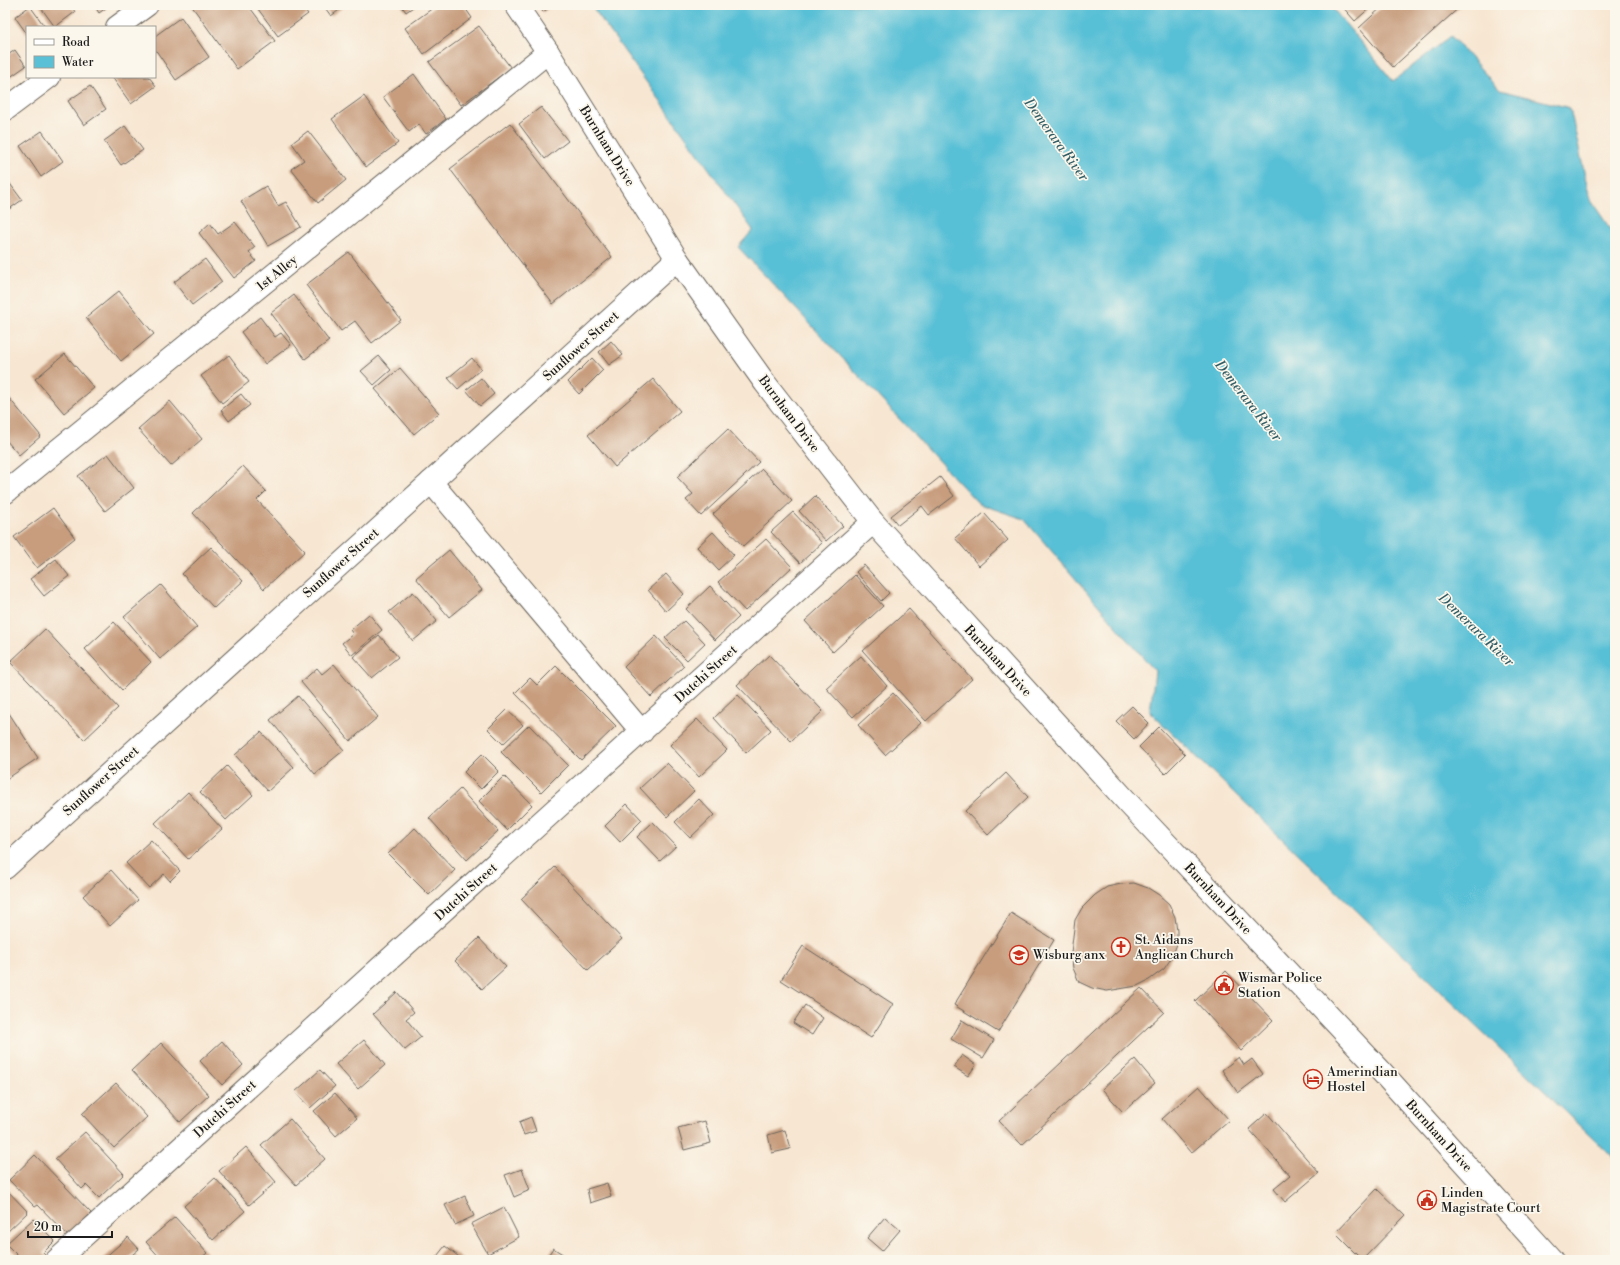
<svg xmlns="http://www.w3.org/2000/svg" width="1620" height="1265" viewBox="0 0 1620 1265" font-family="'Libre Bodoni',serif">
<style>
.water{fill:#59c0d6;stroke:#3a6e79}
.building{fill:#c79d7e}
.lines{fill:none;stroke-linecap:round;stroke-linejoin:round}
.minor-casing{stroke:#69635b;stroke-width:24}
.minor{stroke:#fff;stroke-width:22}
.labels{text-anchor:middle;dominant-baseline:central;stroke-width:3.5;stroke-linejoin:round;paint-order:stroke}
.street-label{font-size:13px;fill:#1c1c1c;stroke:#fbf7ec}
.poi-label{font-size:13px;fill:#1c1c1c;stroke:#fbf7ec;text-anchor:start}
.water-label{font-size:14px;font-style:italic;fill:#345e66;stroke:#fbf7ec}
</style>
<rect width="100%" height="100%" fill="#fbf7ec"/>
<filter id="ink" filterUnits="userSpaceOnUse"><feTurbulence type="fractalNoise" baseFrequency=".025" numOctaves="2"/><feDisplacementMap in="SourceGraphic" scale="8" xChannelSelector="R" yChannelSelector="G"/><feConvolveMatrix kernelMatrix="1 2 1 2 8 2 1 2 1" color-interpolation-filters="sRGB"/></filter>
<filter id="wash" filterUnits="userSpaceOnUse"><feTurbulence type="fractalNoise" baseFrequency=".012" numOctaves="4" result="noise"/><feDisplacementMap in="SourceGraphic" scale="16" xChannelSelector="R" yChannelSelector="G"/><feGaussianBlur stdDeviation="0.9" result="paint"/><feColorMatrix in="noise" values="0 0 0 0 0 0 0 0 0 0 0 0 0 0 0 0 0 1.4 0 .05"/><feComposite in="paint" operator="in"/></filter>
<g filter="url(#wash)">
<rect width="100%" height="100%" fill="#f7e6d1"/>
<path class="water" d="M 591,5 L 1330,5 L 1393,81 L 1451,36 L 1500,90 L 1570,108 L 1590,199 L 1615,236 L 1615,1159 L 1150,712 L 1155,671 L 1024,519 L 979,504 L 738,247 L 753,230 Z"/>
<g id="blocks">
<g class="building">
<path d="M 39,5 L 71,5 L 75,12 L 55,27 Z"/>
<path d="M 94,5 L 110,5 L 99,13 Z"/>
<path d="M 191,5 L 248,5 L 275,41 L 237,69 Z"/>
<path d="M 255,5 L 301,5 L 308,14 L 278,36 Z"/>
<path d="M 323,5 L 346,5 L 331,16 Z"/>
<path d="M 401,5 L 416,5 L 406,12 Z"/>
<path d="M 437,5 L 463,5 L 472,18 L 424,54 L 405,28 Z"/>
<path d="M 538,5 L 553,5 L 543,12 Z"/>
<path d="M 1341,5 L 1373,5 L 1355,21 Z"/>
<path d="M 1384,5 L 1462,5 L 1393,67 L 1359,28 Z"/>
<path d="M 30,6 L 45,27 L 27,27 L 27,34 L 15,17 Z"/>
<path d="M 181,17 L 209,57 L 176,80 L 155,49 L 155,36 Z"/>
<path d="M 479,26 L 511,68 L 461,105 L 429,62 Z"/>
<path d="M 15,50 L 26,66 L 6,80 L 5,57 Z"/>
<path d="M 414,74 L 446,119 L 426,134 L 419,124 L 409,132 L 383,97 Z"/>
<path d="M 112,77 L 149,77 L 156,86 L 131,104 Z"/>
<path d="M 90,86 L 106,109 L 84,125 L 68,101 Z"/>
<path d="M 364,96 L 398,143 L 366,167 L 332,119 Z"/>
<path d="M 541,107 L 568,141 L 545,159 L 519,124 Z"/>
<path d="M 510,123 L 612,257 L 553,304 L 450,169 Z"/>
<path d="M 125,126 L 143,150 L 121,165 L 104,141 Z"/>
<path d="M 42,131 L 63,161 L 41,177 L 20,146 Z"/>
<path d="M 308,131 L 346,180 L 318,203 L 291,169 L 304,160 L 292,143 Z"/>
<path d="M 5,177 L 22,200 L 5,212 Z"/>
<path d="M 266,186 L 278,206 L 286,202 L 301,227 L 268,246 L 241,201 Z"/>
<path d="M 235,222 L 255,247 L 249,252 L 256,261 L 234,278 L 199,233 L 210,223 L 218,234 Z"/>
<path d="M 349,252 L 401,320 L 372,343 L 355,321 L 341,331 L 306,285 Z"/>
<path d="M 205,259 L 222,282 L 192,305 L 174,282 Z"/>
<path d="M 119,291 L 154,334 L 121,361 L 86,318 Z"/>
<path d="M 294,295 L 329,341 L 305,359 L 271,313 Z"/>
<path d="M 260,317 L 275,337 L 281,333 L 291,345 L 265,364 L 241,332 Z"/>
<path d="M 611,341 L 623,355 L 609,365 L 599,352 Z"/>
<path d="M 65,354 L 94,388 L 64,413 L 35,379 Z"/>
<path d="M 229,355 L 249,382 L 222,403 L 201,376 Z"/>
<path d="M 379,356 L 391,370 L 374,385 L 361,371 Z"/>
<path d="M 472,358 L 481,369 L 458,389 L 448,378 Z"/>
<path d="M 592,358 L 603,370 L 579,394 L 568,382 Z"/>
<path d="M 400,368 L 439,413 L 414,434 L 375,389 Z"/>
<path d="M 481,378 L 494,394 L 480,406 L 466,390 Z"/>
<path d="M 653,379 L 680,411 L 615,467 L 588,435 Z"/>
<path d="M 241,394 L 250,405 L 229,421 L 221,410 Z"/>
<path d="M 8,397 L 41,436 L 19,455 L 5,439 L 5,400 Z"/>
<path d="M 170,401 L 202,439 L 171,466 L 138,429 Z"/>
<path d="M 728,429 L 759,462 L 701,516 L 686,500 L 693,494 L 677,477 Z"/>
<path d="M 108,454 L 134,488 L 105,511 L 78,476 Z"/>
<path d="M 243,466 L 266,491 L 257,500 L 305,551 L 264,589 L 193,513 Z"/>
<path d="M 762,469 L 792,501 L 743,546 L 713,514 Z"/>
<path d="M 940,477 L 954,496 L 929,515 L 922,506 L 898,525 L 891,516 Z"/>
<path d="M 815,496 L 843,526 L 826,541 L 799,511 Z"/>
<path d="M 53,508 L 75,538 L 37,568 L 14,537 Z"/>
<path d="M 793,512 L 822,543 L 800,563 L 771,532 Z"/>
<path d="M 984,513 L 1008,540 L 979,566 L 955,538 Z"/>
<path d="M 713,532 L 734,555 L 718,570 L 697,547 Z"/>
<path d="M 766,539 L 792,567 L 745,611 L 718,582 Z"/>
<path d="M 211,547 L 243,581 L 214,608 L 182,574 Z"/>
<path d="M 449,550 L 482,590 L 449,617 L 416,578 Z"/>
<path d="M 56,559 L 69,576 L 44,596 L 30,579 Z"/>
<path d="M 864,565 L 889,593 L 881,601 L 856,572 Z"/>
<path d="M 666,574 L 684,594 L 666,611 L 648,590 Z"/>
<path d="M 855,575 L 883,606 L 833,652 L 805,621 Z"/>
<path d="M 161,585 L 197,627 L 160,659 L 124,617 Z"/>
<path d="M 710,586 L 739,617 L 715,640 L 686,609 Z"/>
<path d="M 413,592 L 437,621 L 413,641 L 389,612 Z"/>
<path d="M 909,609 L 972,679 L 926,721 L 863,651 Z"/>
<path d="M 369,614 L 382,630 L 352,655 L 342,643 L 353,634 L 350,630 Z"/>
<path d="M 684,621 L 705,643 L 687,660 L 665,638 Z"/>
<path d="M 114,622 L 151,662 L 122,690 L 85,649 Z"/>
<path d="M 45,629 L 118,708 L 84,740 L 10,662 Z"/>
<path d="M 379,635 L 398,657 L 372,678 L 353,657 Z"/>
<path d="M 656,636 L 684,666 L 651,697 L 624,667 Z"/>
<path d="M 769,655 L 823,711 L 791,741 L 737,685 Z"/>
<path d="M 861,656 L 887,686 L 853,717 L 826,688 Z"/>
<path d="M 334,664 L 378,717 L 350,741 L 301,682 L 317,668 L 322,674 Z"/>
<path d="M 556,666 L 616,726 L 581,760 L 515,693 L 530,678 L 537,685 Z"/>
<path d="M 893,693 L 921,723 L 885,755 L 858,725 Z"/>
<path d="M 738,695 L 771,730 L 746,753 L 714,718 Z"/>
<path d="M 298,696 L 344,750 L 315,774 L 270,720 Z"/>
<path d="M 1132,706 L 1149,723 L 1134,739 L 1116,721 Z"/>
<path d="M 5,707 L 38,758 L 5,780 Z"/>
<path d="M 507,710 L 523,725 L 503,744 L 488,729 Z"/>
<path d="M 697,719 L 727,750 L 699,777 L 670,745 Z"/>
<path d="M 529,725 L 568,765 L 541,792 L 501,752 Z"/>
<path d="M 1159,727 L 1185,754 L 1165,774 L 1139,747 Z"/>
<path d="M 261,732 L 294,767 L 268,791 L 235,755 Z"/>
<path d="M 482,754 L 499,771 L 481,789 L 464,772 Z"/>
<path d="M 667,763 L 694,791 L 667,817 L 640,788 Z"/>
<path d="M 227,766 L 253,795 L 226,820 L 200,792 Z"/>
<path d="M 1006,773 L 1028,797 L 988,835 L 965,811 Z"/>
<path d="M 504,776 L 532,805 L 507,830 L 479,801 Z"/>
<path d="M 460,789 L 498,831 L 467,860 L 429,818 Z"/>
<path d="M 188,792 L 222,829 L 188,859 L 155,823 Z"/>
<path d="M 699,799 L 714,815 L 690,838 L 675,822 Z"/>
<path d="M 627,804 L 642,820 L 620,842 L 605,826 Z"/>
<path d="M 653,822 L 676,846 L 660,861 L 637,837 Z"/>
<path d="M 415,828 L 455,870 L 429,895 L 388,854 Z"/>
<path d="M 151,840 L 180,871 L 170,881 L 164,874 L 149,888 L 126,863 Z"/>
<path d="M 555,867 L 622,939 L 588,970 L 521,899 Z"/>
<path d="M 111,870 L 138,900 L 110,926 L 83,896 Z"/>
<path d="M 1134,883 L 1148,888 L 1159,895 L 1169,904 L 1175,917 L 1177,931 L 1177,944 L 1172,957 L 1164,969 L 1149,980 L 1137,986 L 1107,991 L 1092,988 L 1079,982 L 1073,968 L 1071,953 L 1075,920 L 1082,908 L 1095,895 L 1107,887 L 1121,884 Z"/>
<path d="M 1011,913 L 1054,940 L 998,1032 L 954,1005 Z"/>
<path d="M 479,938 L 506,967 L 482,989 L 455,961 Z"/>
<path d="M 803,946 L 893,1004 L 871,1038 L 781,980 Z"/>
<path d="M 1226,971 L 1273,1020 L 1241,1051 L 1195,1001 Z"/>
<path d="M 1141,988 L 1164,1012 L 1022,1145 L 999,1121 Z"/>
<path d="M 397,992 L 414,1012 L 406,1019 L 421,1037 L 405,1050 L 373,1014 Z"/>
<path d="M 805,1005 L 823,1018 L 812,1035 L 793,1023 Z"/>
<path d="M 962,1020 L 994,1040 L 983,1058 L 951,1039 Z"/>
<path d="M 364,1040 L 385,1065 L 358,1089 L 336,1064 Z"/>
<path d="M 222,1041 L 243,1065 L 222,1085 L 200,1061 Z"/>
<path d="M 161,1043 L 209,1095 L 180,1122 L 132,1070 Z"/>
<path d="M 962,1055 L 976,1065 L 968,1076 L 954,1067 Z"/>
<path d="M 1239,1057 L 1244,1065 L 1252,1059 L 1263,1074 L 1238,1093 L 1222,1070 Z"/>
<path d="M 1135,1059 L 1155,1083 L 1123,1112 L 1102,1089 Z"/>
<path d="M 320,1070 L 335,1086 L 310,1108 L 295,1092 Z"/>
<path d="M 116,1083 L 147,1117 L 114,1148 L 82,1114 Z"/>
<path d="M 1199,1086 L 1229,1120 L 1191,1153 L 1162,1119 Z"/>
<path d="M 335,1093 L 357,1118 L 336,1136 L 314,1111 Z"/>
<path d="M 1267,1113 L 1319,1173 L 1285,1202 L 1274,1189 L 1290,1176 L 1249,1129 Z"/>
<path d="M 531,1117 L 536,1131 L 524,1135 L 519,1122 Z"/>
<path d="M 290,1119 L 325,1159 L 296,1185 L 261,1145 Z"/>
<path d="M 705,1121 L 711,1143 L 684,1150 L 678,1128 Z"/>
<path d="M 785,1130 L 790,1149 L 772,1153 L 768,1135 Z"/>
<path d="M 85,1132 L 124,1174 L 99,1198 L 86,1185 L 82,1189 L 55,1159 Z"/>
<path d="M 246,1147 L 276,1182 L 249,1205 L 219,1171 Z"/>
<path d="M 35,1155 L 91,1213 L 68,1236 L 38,1205 L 35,1207 L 9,1180 Z"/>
<path d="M 522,1169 L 530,1190 L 514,1197 L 505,1175 Z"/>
<path d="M 215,1178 L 245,1211 L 213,1240 L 184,1206 Z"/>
<path d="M 607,1183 L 611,1196 L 590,1203 L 587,1189 Z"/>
<path d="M 5,1188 L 28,1212 L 5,1234 Z"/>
<path d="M 1377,1189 L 1405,1216 L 1362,1260 L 1335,1233 Z"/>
<path d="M 465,1196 L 474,1216 L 455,1225 L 445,1205 Z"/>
<path d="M 504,1207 L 519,1237 L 488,1254 L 471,1224 Z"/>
<path d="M 175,1217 L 207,1253 L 199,1260 L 162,1260 L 146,1242 Z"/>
<path d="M 885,1217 L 900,1230 L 882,1251 L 867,1238 Z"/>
<path d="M 33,1219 L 55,1241 L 43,1253 L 47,1257 L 44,1260 L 22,1260 L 6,1244 Z"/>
<path d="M 128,1237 L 139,1249 L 126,1260 L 102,1260 Z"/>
<path d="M 445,1246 L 463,1260 L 434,1260 Z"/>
<path d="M 553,1248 L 572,1260 L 545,1260 Z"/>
<path d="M 136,1256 L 139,1260 L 131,1260 Z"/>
</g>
</g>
</g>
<g filter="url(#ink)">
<use href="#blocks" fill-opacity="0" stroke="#69635b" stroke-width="1"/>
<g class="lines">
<g class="minor-casing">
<g id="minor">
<path d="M 516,5 L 548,52 L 677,259 L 765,383 L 873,522 L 1131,806 L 1380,1070 L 1552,1260"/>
<path d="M 117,27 L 147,5"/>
<path d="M 5,110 L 49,77"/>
<path d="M 431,482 L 642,732"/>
<path d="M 5,493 L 548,52"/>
<path d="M 5,868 L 677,259"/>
<path d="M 57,1260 L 873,522"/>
</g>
</g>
<use href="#minor" class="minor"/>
</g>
</g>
<defs>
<g id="church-ring" transform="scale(1)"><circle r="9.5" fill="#fbf7ec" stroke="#c8321e" stroke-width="1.5"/><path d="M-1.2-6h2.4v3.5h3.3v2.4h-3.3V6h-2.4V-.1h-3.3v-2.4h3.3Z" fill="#c8321e"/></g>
<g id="school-ring" transform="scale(1)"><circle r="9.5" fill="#fbf7ec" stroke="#c8321e" stroke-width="1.5"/><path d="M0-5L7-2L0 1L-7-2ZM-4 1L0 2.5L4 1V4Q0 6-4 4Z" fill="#c8321e"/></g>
<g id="civic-ring" transform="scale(1)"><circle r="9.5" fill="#fbf7ec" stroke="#c8321e" stroke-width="1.5"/><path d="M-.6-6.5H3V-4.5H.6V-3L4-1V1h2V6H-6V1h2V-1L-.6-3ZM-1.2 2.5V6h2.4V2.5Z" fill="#c8321e"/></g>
<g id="hotel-ring" transform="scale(1)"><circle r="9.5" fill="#fbf7ec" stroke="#c8321e" stroke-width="1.5"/><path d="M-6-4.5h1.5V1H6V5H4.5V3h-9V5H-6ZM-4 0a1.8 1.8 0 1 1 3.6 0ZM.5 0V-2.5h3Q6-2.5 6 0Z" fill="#c8321e"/></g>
</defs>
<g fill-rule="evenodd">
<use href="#church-ring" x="1121" y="947"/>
<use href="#school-ring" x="1019" y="955"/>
<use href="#civic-ring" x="1224" y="985"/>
<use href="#hotel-ring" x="1313" y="1079"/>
<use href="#civic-ring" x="1427" y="1200"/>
</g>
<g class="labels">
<g class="street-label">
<text transform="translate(607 146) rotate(58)">Burnham Drive</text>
<text transform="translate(277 273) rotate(-39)">1st Alley</text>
<text transform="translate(581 346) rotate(-42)">Sunflower Street</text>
<text transform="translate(789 414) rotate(53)">Burnham Drive</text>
<text transform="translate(341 563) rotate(-42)">Sunflower Street</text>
<text transform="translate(998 661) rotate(47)">Burnham Drive</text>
<text transform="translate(706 674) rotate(-42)">Dutchi Street</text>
<text transform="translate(101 781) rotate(-42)">Sunflower Street</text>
<text transform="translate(466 892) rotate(-42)">Dutchi Street</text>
<text transform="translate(1218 899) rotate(47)">Burnham Drive</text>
<text transform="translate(225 1109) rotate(-42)">Dutchi Street</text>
<text transform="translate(1439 1136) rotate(48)">Burnham Drive</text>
</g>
<g class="poi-label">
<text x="1135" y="940">St. Aidans<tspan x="1135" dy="15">Anglican Church</tspan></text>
<text x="1033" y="955">Wisburg anx</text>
<text x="1238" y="978">Wismar Police<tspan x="1238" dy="15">Station</tspan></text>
<text x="1327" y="1072">Amerindian<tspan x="1327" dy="15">Hostel</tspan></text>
<text x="1441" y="1193">Linden<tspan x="1441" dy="15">Magistrate Court</tspan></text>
</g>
<g class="water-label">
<text transform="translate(1056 140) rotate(54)">Demerara River</text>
<text transform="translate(1248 401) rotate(52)">Demerara River</text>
<text transform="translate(1476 630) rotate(44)">Demerara River</text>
</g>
</g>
<rect width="1620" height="1265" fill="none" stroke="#fbf7ec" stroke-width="20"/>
<rect x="26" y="26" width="130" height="52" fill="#fbf7ec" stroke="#a29f99"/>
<rect x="34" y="39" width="20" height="6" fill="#ffffff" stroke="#a29f99"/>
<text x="62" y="46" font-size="12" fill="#1c1c1c">Road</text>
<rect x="34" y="56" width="20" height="12" fill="#59c0d6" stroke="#a29f99"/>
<text x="62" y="66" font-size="12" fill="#1c1c1c">Water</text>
<path d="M28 1231v6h84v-6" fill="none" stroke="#1c1c1c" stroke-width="2"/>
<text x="34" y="1231" font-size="12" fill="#1c1c1c" stroke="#fbf7ec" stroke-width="3" paint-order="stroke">20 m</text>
</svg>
